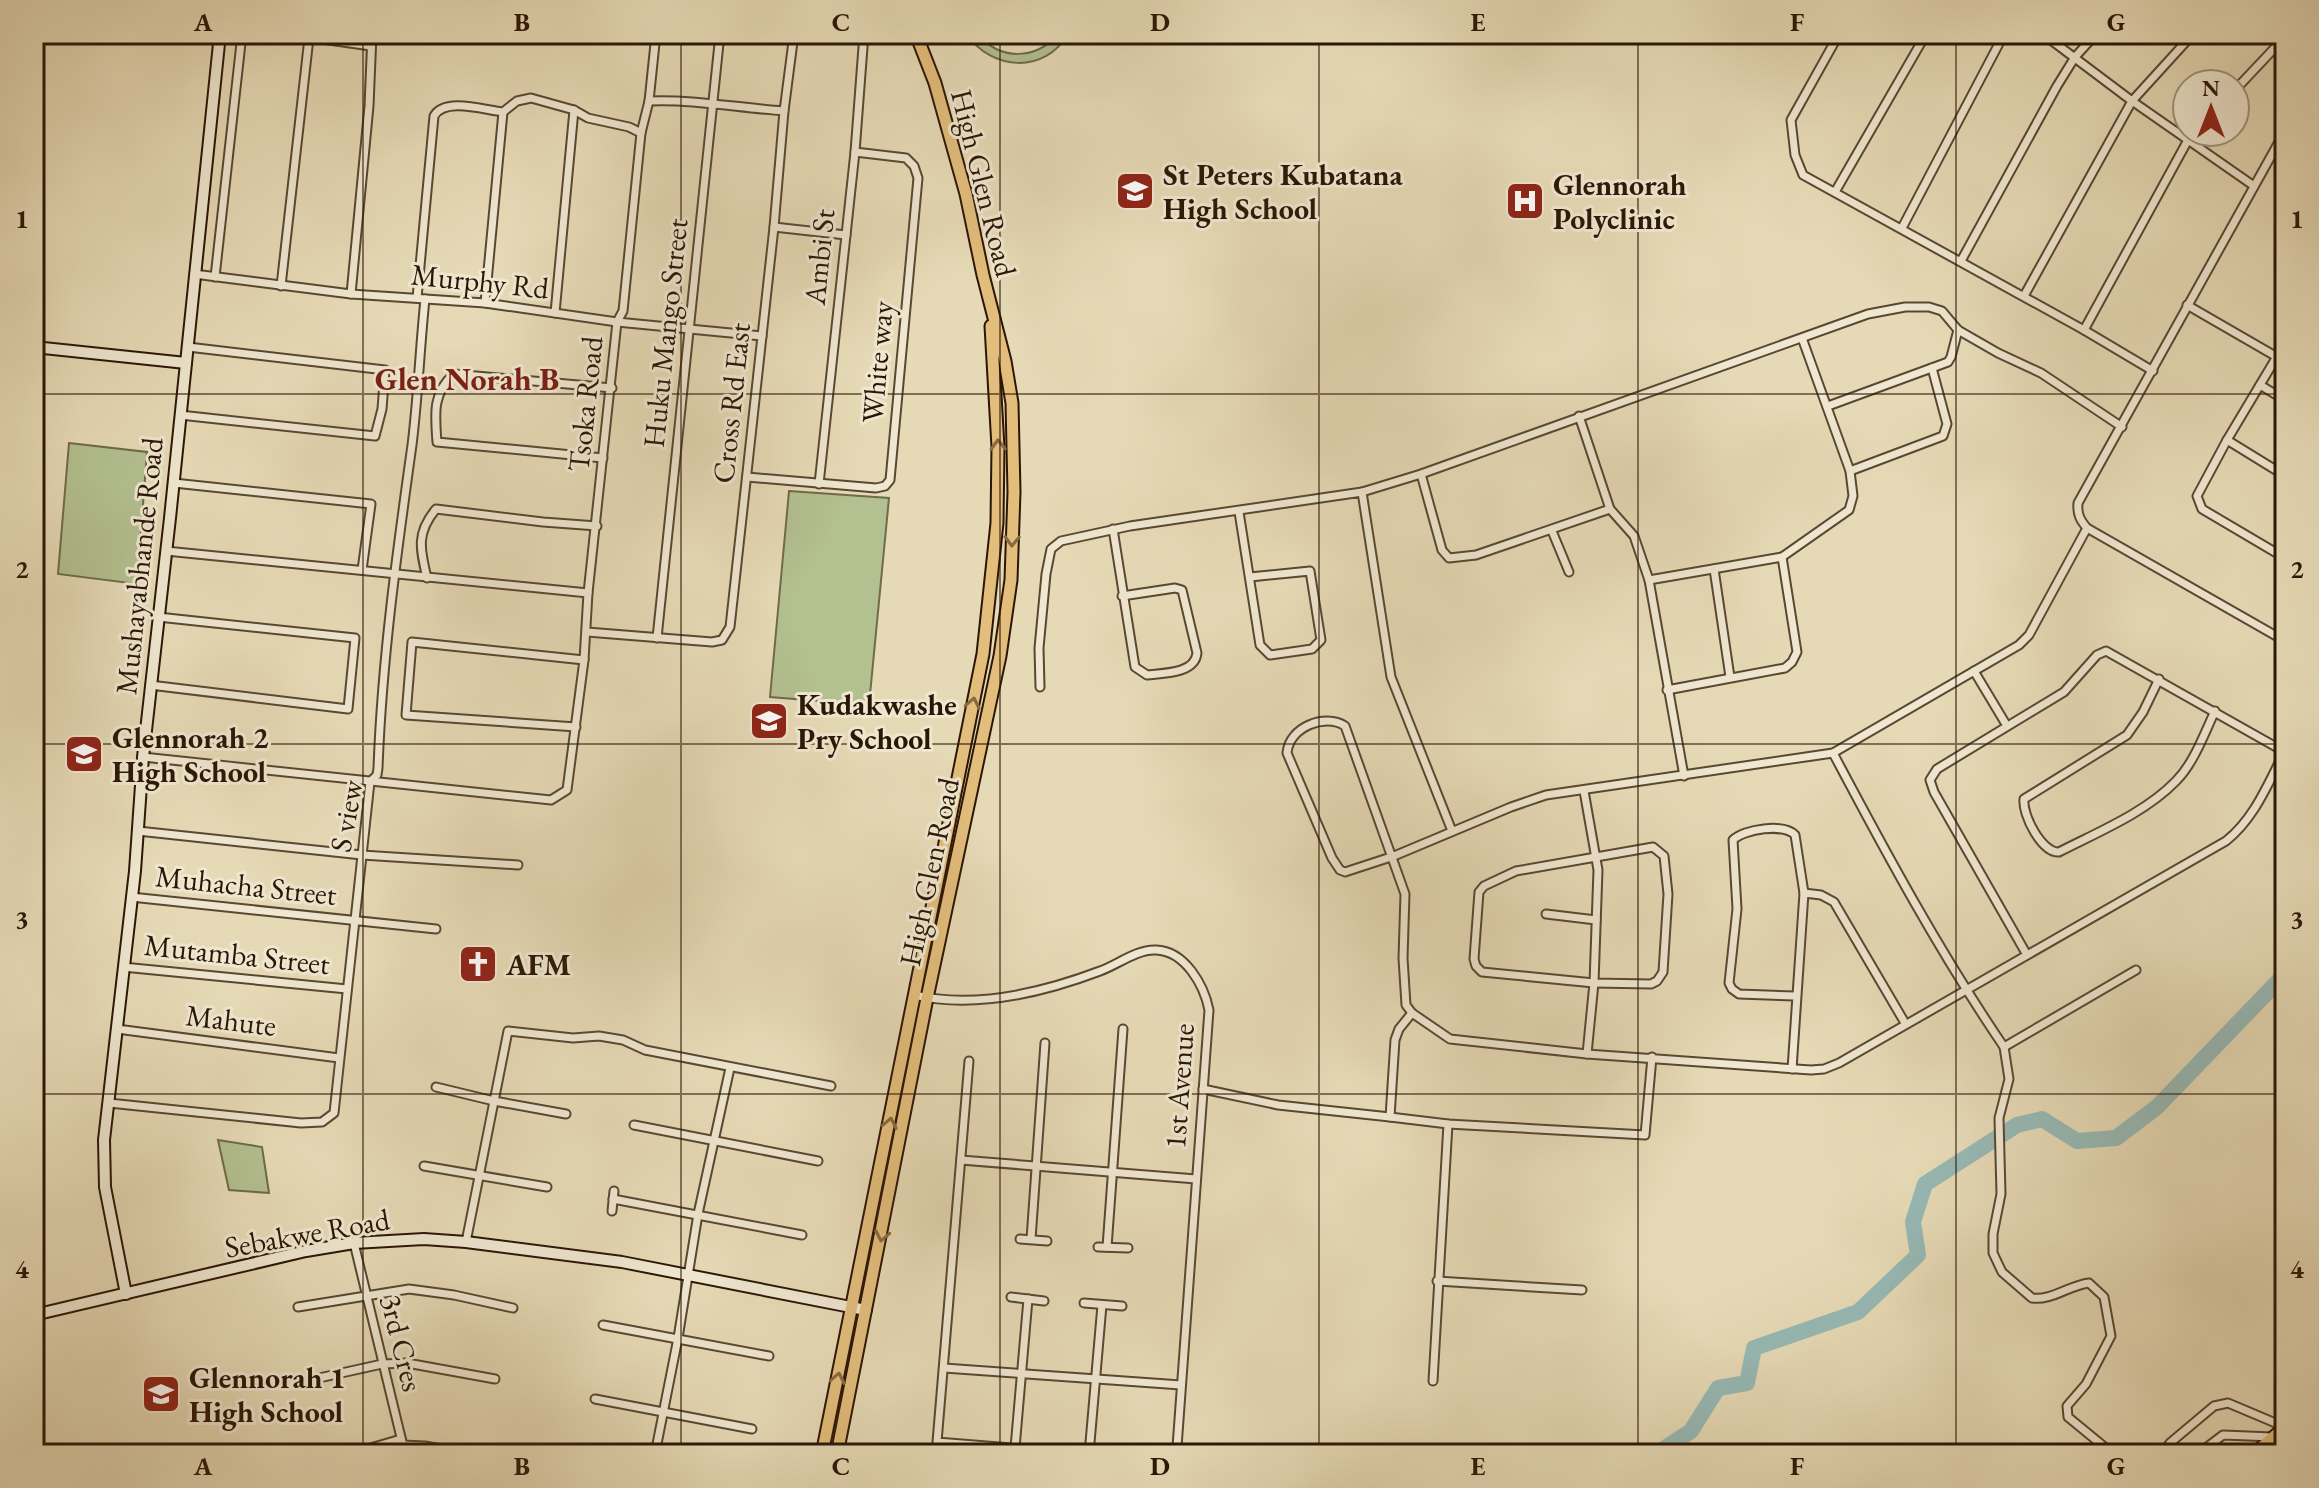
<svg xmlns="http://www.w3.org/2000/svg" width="2319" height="1488" viewBox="0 0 2319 1488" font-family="'EB Garamond',serif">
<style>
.green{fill:#b3c090;stroke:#6f6b4b;stroke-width:2}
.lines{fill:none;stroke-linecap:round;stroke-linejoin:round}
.river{stroke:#97b9b5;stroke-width:16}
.street-casing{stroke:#5a4732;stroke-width:11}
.secondary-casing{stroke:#2b1606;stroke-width:14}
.primary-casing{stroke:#2b1606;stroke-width:15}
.highway-casing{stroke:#2b1606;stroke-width:18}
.street{stroke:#efe7d0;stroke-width:7}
.secondary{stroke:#efe7d0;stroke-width:10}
.primary{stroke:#e3bd7b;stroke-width:11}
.highway{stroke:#e3bd7b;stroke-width:14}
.oneway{stroke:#876a40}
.grid{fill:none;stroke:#2b1606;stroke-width:2;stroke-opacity:0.55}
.labels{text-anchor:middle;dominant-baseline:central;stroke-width:6;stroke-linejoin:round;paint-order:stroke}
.poi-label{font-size:30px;font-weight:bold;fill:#2b1606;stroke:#efe7d0;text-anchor:start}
.street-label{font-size:30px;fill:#2b1606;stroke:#efe7d0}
.neighbourhood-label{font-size:32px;font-weight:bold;fill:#7a1f14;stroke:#efe7d0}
.neatline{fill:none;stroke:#2b1606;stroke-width:3}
.grid-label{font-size:26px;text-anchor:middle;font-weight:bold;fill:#2b1606}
</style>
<rect width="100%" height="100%" fill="#e6dab6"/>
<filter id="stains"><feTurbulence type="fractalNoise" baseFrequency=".0025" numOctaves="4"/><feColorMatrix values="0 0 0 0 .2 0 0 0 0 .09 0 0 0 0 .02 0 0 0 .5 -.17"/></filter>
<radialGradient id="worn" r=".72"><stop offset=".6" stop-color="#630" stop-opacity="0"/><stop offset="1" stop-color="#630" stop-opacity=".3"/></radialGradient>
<g class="green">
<path d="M 967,34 L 978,34 C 1000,61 1036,60 1058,34 L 1068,34 C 1045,74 991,71 967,34 Z"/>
<path d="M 69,443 L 147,452 L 137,584 L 58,574 Z"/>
<path d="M 789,491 L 889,498 L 869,705 L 770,697 Z"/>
<path d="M 218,1140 L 262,1147 L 269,1193 L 229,1190 Z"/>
</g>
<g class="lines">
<path class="river" d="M 1656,1454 L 1691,1431 L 1718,1388 L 1747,1383 L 1754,1348 L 1858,1312 L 1918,1255 L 1913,1222 L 1925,1184 L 2017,1125 L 2042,1119 L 2077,1141 L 2116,1138 L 2157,1107 L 2285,974"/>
<g class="street-casing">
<g id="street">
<path d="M 286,34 L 371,46"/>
<path d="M 1839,34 L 1791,120 L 1795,155 L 1803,175 L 2084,330 L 2153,371"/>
<path d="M 2043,34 L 2132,101 L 2254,186"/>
<path d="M 2235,90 L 2285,37"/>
<path d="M 649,101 C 694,99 739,108 784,111"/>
<path d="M 2285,131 L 2078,503 C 2077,514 2080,520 2087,528 L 2285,641"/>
<path d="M 1835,192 L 1926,34"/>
<path d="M 774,227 L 846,235"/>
<path d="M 1902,228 L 2004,34"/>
<path d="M 1961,261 L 2057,86 L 2075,57 L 2096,34"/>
<path d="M 194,274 L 351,294 L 485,303 L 617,322 L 762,336"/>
<path d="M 215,277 L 242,34"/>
<path d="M 281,286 L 309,38"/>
<path d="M 351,294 L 369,106 L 372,34"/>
<path d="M 2024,296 L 2132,101 L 2193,34"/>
<path d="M 417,298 L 434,116 C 445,97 484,110 503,112"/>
<path d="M 485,303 L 503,112 L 517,101 L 531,98 L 574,110 L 588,118 L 629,127 L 641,133"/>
<path d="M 2187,305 L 2277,357"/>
<path d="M 555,313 L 574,110"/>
<path d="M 2084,330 L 2188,140 L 2196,132"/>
<path d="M 2285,343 L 2227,440 L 2197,496 L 2202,509 L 2285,558"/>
<path d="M 2260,385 L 2285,400"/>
<path d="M 1828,406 L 1948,362 L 1951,357 L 1958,330"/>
<path d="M 180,415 L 375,436 L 382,409 L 385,370 L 188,347"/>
<path d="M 1579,416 L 1610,509 L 1634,536 L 1649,580 L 1684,776"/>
<path d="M 2227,440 L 2279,472"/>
<path d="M 603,458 L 437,442 C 435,415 432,393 454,374 L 612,388"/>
<path d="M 1850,471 L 1943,436 L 1947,424 L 1932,368"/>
<path d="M 1421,474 L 1442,550 L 1449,558 L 1476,555 L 1610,509"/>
<path d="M 747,477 L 876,488 L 885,486 L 890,480 L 918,178 L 914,166 L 906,158 L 855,152"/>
<path d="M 174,483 L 371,504 L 362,570"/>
<path d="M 819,484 L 855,152 L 864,34"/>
<path d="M 1362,492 L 1421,474 L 1868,314 L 1905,307 L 1929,307 L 1942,311 L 1958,330 L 1998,353 L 2041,373 L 2122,427"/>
<path d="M 1239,512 L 1260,645 L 1270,655 L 1312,649 L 1321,640 L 1310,571 L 1250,577"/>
<path d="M 2087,528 L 2029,635 L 2019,645 L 1833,753 L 1546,795 L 1511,807 L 1394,856 L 1345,872 L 1340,870 L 1332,858 L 1287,753 C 1289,727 1325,713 1345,726 L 1405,894 L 1403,958 L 1406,1005 L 1412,1013 L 1450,1039 L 1587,1054 L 1811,1070 L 1824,1069 L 1839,1063 L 2226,841 C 2255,818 2268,783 2285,751"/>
<path d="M 1113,529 L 1135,667 L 1147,675 C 1163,673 1195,674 1197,653 L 1182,590 L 1175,588 L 1122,596"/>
<path d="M 1552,531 L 1569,572"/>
<path d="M 166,551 L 588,593"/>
<path d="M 1714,569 L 1730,677"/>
<path d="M 427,578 C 420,549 416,533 436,509 L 543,522 L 597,526"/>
<path d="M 1649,580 L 1782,557 L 1849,510 L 1853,496 L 1850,471 L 1802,338"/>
<path d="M 587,632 L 712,642 L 722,640 L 730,627 L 774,227 L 784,111 L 794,34"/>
<path d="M 657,638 L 720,34"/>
<path d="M 1974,671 L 2007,726"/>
<path d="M 2159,679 L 2143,712 L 2127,735 L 2024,799 C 2022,815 2042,853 2059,852 C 2098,832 2145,813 2176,781 C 2194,763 2204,734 2215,711"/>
<path d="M 150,685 L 348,709 L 355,638 L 158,617"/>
<path d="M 1040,687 L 1039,648 L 1046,574 L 1051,549 L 1061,541 L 1130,526 L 1362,492 L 1391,677 L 1452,831"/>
<path d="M 1667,690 L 1785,668 L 1792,662 L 1797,652 L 1782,557"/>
<path d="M 576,727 L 406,715 L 412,642 L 584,660"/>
<path d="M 1833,753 C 1886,853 1940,953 2004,1047 L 2136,970"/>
<path d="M 143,757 L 551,800 L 567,790 L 584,660 L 588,593 L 617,322 L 623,311 L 641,133 L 649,101 L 656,34"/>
<path d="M 1584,791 L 1598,870 L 1594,983 L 1587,1054"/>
<path d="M 138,831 L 362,855 L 518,865"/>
<path d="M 1653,847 L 1664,856 L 1668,894 L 1663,972 L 1657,981 L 1651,984 L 1594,983 L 1482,972 L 1476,966 L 1474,959 L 1479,892 L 1484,886 L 1516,871 Z"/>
<path d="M 1804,893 L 1821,895 L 1834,902 L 1905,1023"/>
<path d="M 131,897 L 436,929"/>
<path d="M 1546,914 L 1596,920"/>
<path d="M 2027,955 L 1934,792 L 1930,780 L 1937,769 L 2064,692 L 2097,655 L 2106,651 L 2285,752"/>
<path d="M 123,967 L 347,989"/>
<path d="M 914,995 C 975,1009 1042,993 1100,971 C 1117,965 1137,949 1156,950 C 1185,951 1204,985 1209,1010 L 1177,1447 L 1174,1454"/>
<path d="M 1412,1013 L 1399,1029 L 1395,1040 L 1390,1117 L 1448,1124 L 1645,1135 L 1652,1057"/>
<path d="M 117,1029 L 339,1058"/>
<path d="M 2004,1047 L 2009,1079 L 1999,1118 L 2001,1194 L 1993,1234 L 1993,1253 L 2002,1272 L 2032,1298 C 2051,1301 2070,1285 2089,1283 L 2104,1297 L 2111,1336 L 2086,1384 L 2067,1406 L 2068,1417 L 2113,1454"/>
<path d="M 969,1061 L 937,1442 L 1084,1454"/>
<path d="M 1792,1069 L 1804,893 L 1795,835 C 1784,823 1744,829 1733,840 L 1737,909 L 1729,983 L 1732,989 L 1739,994 L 1795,996"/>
<path d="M 436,1087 L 494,1101 L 566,1114"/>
<path d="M 1203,1089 L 1278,1105 L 1390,1117"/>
<path d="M 109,1103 L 301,1123 L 322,1122 L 334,1113 L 370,782 L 377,775 L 378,768 C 382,660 397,552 412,445 C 418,397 420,347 425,299"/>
<path d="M 634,1125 L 818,1161"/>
<path d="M 961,1160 L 1196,1179"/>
<path d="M 424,1166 L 547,1187"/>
<path d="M 613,1199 L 802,1235"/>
<path d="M 612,1211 L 614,1191"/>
<path d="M 1020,1239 L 1047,1241"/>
<path d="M 1031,1239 L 1045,1043"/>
<path d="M 466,1242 L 508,1031 L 573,1038 L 599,1036 L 623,1040 L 645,1050 L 831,1086"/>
<path d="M 354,1243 L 405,1454"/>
<path d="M 1098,1247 L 1128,1248"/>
<path d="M 1107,1247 L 1123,1029"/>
<path d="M 1437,1281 L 1582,1290"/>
<path d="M 1011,1297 L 1044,1301"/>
<path d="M 1084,1303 L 1122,1306"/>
<path d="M 298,1307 L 409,1289 L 454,1295 L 513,1308"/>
<path d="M 603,1325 L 769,1356"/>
<path d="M 944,1368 L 1181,1385"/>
<path d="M 319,1378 L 382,1364 L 407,1363 L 495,1379"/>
<path d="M 1433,1381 L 1448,1124"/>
<path d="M 595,1399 L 752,1429"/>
<path d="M 402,1445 L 425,1446 L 470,1454"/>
<path d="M 1015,1448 L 1028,1299"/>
<path d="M 350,1454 L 401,1439"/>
<path d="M 655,1454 L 678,1338 L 698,1214 L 730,1068"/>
<path d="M 1089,1454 L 1102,1305"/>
<path d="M 2162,1454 L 2170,1443 L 2214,1406 L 2228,1403 L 2285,1427"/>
<path d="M 2198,1454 L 2223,1435 L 2273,1437"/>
</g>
</g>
<g class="secondary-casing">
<g id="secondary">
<path d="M 34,347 L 186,363"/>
<path d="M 126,1294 L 105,1187 L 104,1140 L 135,871 L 143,757 L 170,518 L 220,34"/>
<path d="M 34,1315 L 306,1251 L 354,1243 L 424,1239 L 466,1242 L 622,1262 L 866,1310"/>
</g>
</g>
<g class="primary-casing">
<g id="primary">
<path d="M 822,1454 L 983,654 L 997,523 L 998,447 L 991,326"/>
<path d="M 837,1454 L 927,998 L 1000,656 L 1011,580 L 1014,492 L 1012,403 L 1005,361 L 983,275 L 966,194 L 935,83 L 916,34"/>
</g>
</g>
<g class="highway-casing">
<g id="highway">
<path d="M 2256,1454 L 2285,1429"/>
<path d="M 2274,1454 L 2285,1446"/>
</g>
</g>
<use href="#street" class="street"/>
<use href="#secondary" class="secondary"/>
<use href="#primary" class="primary"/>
<use href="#highway" class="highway"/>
</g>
<defs><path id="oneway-chevron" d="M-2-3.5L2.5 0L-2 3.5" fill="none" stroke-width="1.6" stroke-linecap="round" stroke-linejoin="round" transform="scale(2)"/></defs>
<g class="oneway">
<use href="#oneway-chevron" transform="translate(998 445) rotate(-92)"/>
<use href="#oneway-chevron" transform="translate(1012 541) rotate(92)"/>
<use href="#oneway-chevron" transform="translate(973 703) rotate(-79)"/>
<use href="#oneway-chevron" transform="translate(890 1123) rotate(-79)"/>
<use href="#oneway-chevron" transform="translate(882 1236) rotate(101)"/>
<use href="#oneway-chevron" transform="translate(838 1378) rotate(-79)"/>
</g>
<path class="grid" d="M 363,34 L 363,1454M 681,34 L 681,1454M 1000,34 L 1000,1454M 1319,34 L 1319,1454M 1638,34 L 1638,1454M 1956,34 L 1956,1454M 34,394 L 2285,394M 34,744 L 2285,744M 34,1094 L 2285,1094"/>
<defs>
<g id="school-square" transform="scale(2)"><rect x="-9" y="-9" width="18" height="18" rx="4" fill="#8f2418" stroke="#efe7d0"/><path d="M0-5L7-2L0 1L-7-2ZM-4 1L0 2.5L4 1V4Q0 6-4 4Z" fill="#fff"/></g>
<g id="hospital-square" transform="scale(2)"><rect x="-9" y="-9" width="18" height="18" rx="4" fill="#8f2418" stroke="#efe7d0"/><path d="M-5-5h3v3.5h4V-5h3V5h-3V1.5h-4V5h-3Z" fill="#fff"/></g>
<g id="church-square" transform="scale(2)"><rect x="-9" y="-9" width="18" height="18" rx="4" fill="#8f2418" stroke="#efe7d0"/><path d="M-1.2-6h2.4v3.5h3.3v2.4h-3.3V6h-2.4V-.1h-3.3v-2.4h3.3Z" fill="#fff"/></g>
</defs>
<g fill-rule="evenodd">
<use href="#school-square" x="1135" y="191"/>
<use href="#hospital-square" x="1525" y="201"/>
<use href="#school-square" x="769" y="721"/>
<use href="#school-square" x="84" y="754"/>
<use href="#church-square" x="478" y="964"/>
<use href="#school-square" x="161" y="1394"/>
</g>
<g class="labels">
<g class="poi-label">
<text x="1163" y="174">St Peters Kubatana<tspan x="1163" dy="34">High School</tspan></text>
<text x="1553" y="184">Glennorah<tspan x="1553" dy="34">Polyclinic</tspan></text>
<text x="797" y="704">Kudakwashe<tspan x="797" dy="34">Pry School</tspan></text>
<text x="112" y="737">Glennorah 2<tspan x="112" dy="34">High School</tspan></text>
<text x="506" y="964">AFM</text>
<text x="189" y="1377">Glennorah 1<tspan x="189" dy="34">High School</tspan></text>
</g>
<g class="street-label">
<text transform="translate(984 183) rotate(76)">High Glen Road</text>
<text transform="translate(819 257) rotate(-84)">Ambi St</text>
<text transform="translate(480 281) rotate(6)">Murphy Rd</text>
<text transform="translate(665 333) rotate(-84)">Huku Mango Street</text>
<text transform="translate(877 362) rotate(-85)">White way</text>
<text transform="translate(731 403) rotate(-84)">Cross Rd East</text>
<text transform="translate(585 404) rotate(-84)">Tsoka Road</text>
<text transform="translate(139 566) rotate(-84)">Mushayabhande Road</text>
<text transform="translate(346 816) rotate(-80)">S view</text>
<text transform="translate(929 872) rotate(-78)">High Glen Road</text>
<text transform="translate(246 885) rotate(6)">Muhacha Street</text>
<text transform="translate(237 954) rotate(6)">Mutamba Street</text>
<text transform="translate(231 1020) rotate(7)">Mahute</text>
<text transform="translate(1179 1086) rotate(-86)">1st Avenue</text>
<text transform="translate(307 1233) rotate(-10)">Sebakwe Road</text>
<text transform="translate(402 1343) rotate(76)">3rd Cres</text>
</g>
<g class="neighbourhood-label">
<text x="467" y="379">Glen Norah B</text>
</g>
</g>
<rect width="2319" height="1488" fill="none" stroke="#e6dab6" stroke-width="88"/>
<g transform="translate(2211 108)"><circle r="38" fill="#efe7d0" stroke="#a1937f" stroke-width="2"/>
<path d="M0-6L14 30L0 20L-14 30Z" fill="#8f2418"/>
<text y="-12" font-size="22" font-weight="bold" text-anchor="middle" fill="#2b1606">N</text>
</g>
<rect x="44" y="44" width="2231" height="1400" class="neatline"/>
<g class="grid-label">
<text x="203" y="31">A</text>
<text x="522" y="31">B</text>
<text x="841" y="31">C</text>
<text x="1160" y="31">D</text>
<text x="1478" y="31">E</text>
<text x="1797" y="31">F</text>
<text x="2116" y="31">G</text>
<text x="22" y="228">1</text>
<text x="2297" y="228">1</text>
<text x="22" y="578">2</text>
<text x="2297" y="578">2</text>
<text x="22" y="928">3</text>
<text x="2297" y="928">3</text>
<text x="22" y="1278">4</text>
<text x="2297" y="1278">4</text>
<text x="203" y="1475">A</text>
<text x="522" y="1475">B</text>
<text x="841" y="1475">C</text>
<text x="1160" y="1475">D</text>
<text x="1478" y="1475">E</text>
<text x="1797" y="1475">F</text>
<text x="2116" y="1475">G</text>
</g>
<rect width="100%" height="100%" filter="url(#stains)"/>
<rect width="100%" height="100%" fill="url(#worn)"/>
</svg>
